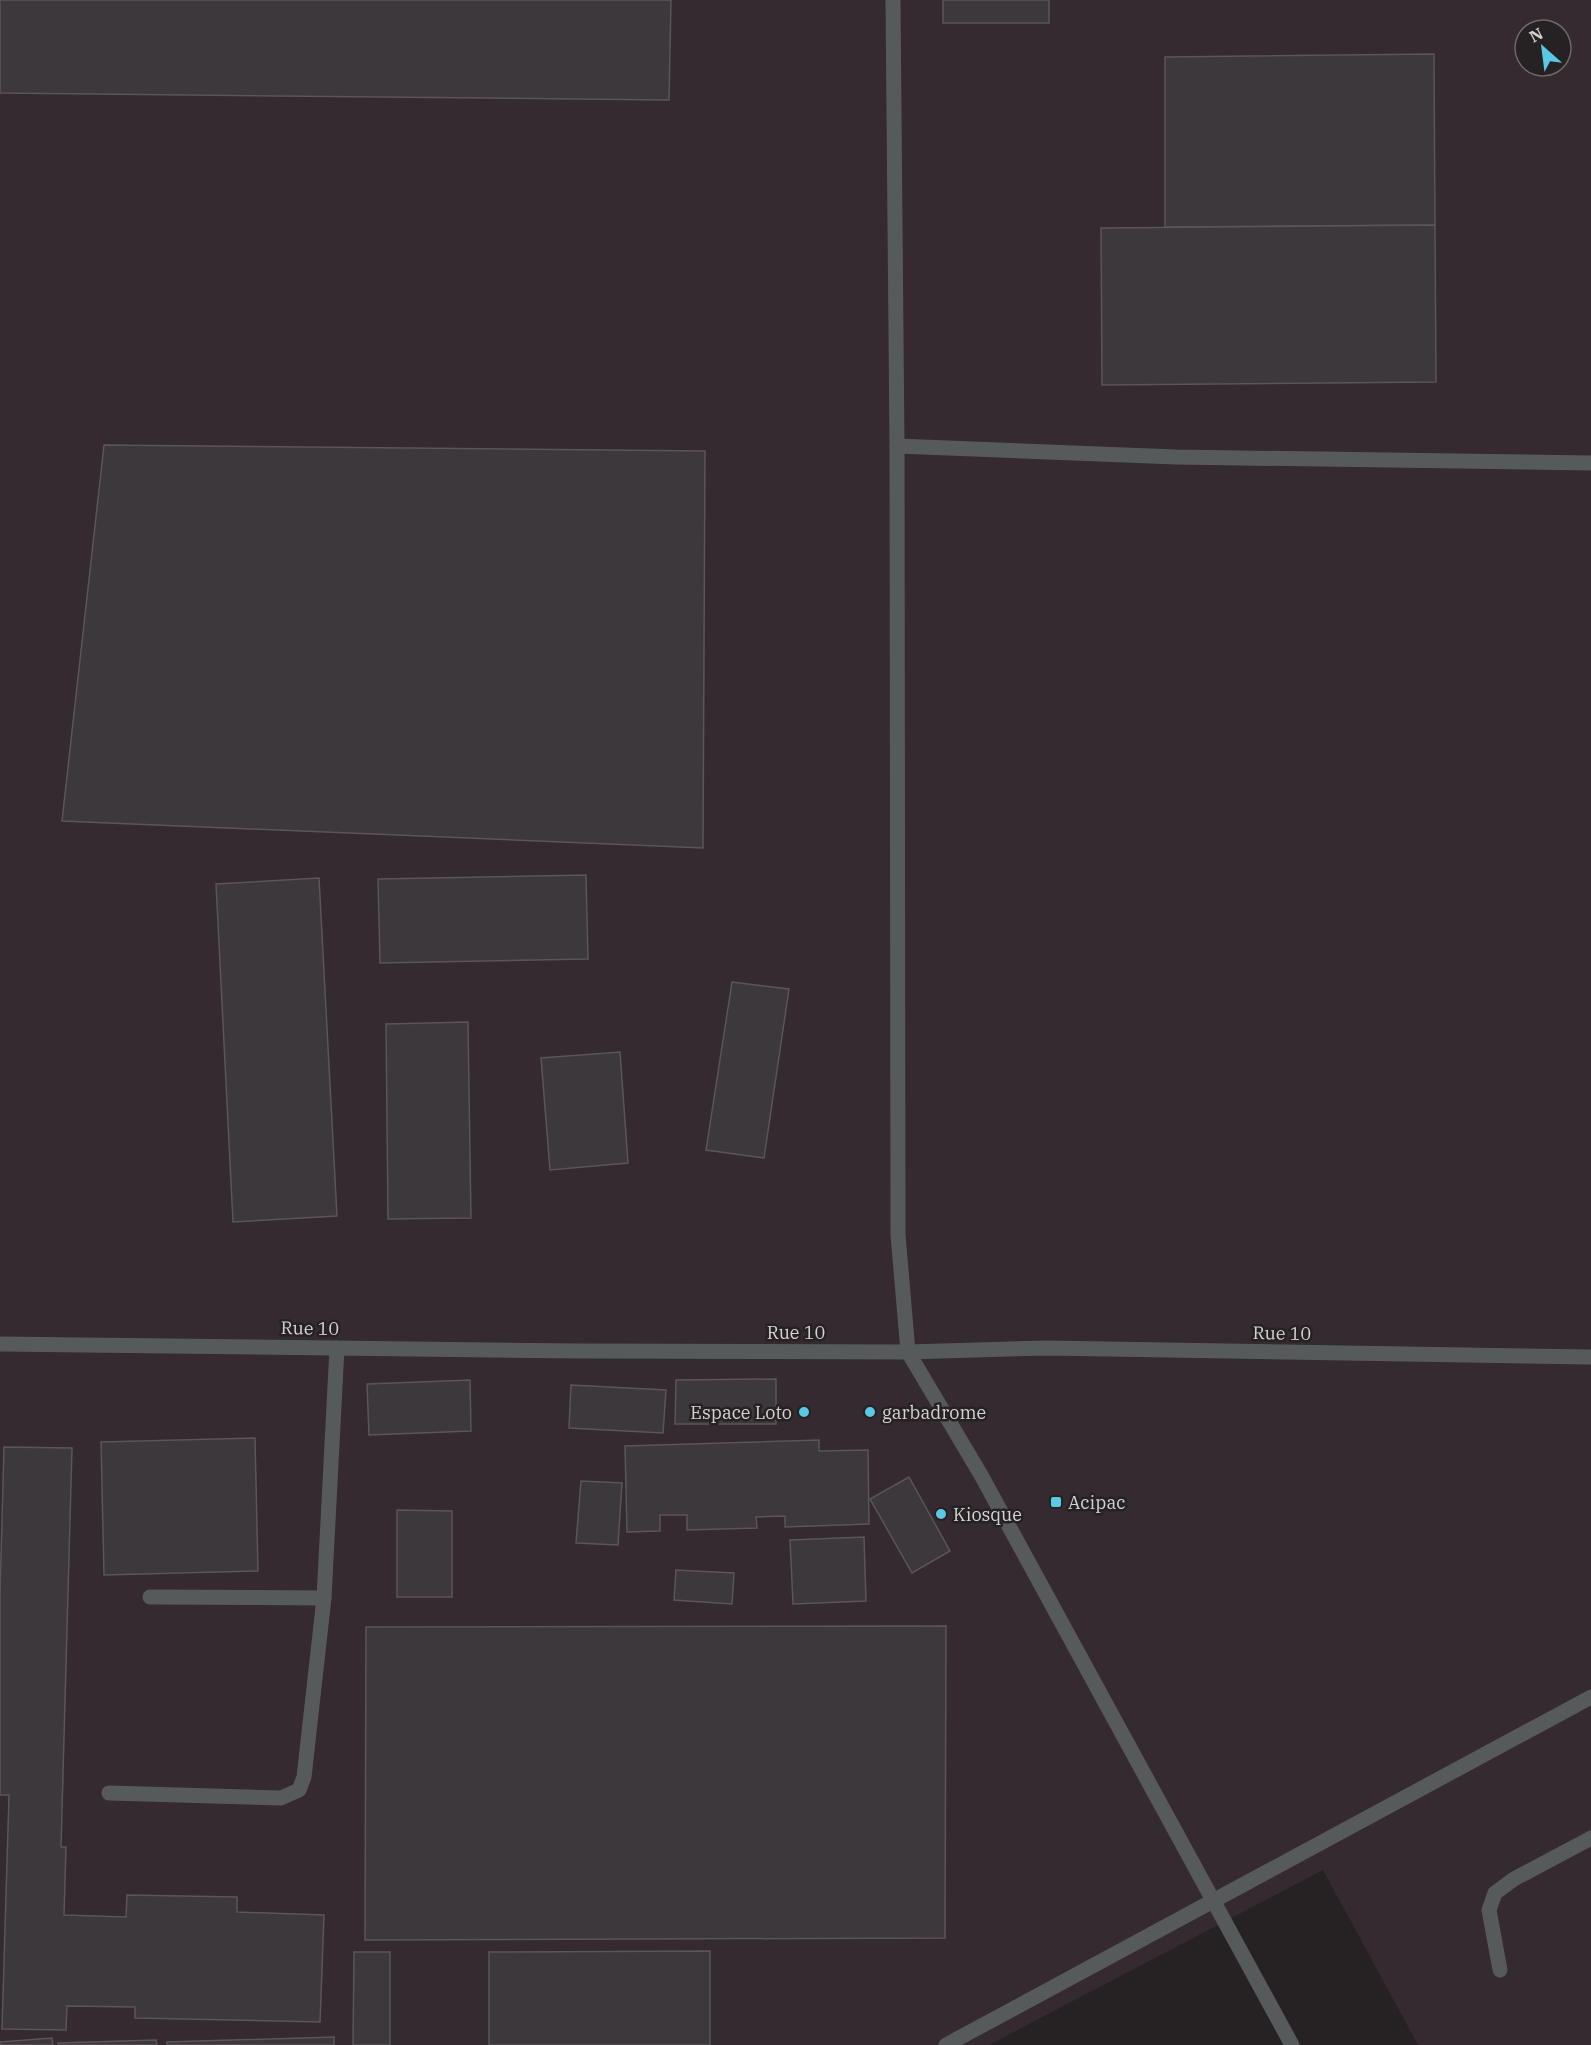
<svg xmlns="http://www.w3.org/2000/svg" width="1591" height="2045" viewBox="0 0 1591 2045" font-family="'IBM Plex Serif',serif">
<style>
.built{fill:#342a2f;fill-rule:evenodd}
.building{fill:#3d383b;stroke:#5a5558;stroke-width:1.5}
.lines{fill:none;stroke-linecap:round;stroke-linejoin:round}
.minor{stroke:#575a5b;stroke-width:15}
.poi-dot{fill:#5bc8e6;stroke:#262224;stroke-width:2}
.labels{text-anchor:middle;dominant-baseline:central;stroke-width:5;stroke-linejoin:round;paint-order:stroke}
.street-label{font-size:18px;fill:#d5d2d4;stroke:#262224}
.poi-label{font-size:18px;fill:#d5d2d4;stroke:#262224;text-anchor:start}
</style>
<rect width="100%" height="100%" fill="#262224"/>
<path class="built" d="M 0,0 L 1591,0 L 1591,2045 L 1418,2045 L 1323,1870 L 989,2045 L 0,2045 ZM 1525,30 L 1561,30 L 1561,66 L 1525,66 Z"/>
<g class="building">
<path d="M 0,0 L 671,0 L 669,100 L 0,93 Z"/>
<rect x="943" y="0" width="106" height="23"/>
<path d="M 1434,54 L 1435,225 L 1165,227 L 1165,57 Z"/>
<path d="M 1435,225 L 1436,382 L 1102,385 L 1101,228 Z"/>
<path d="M 104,445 L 705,451 L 703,848 L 62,821 Z"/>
<path d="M 586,875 L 588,959 L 380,963 L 378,879 Z"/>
<path d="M 319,878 L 337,1216 L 233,1222 L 216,884 Z"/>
<path d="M 732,982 L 789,989 L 764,1158 L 706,1150 Z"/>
<path d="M 468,1022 L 471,1218 L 388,1219 L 386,1024 Z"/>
<path d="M 620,1052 L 628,1163 L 550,1170 L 541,1058 Z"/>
<path d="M 776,1379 L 776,1424 L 675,1424 L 676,1380 Z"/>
<path d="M 470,1380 L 471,1431 L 369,1435 L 367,1384 Z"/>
<path d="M 571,1385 L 666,1390 L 663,1433 L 569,1428 Z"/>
<path d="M 255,1438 L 258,1571 L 104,1575 L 101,1442 Z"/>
<path d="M 819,1440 L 819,1451 L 868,1450 L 869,1524 L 785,1527 L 785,1516 L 756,1517 L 757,1528 L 687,1530 L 687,1515 L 660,1515 L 660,1531 L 627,1532 L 625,1446 Z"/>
<path d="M 4,1447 L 72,1448 L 61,1847 L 66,1847 L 64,1915 L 126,1917 L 127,1895 L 237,1897 L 237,1912 L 324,1915 L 320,2022 L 135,2018 L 135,2007 L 67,2006 L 66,2030 L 2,2029 L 9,1795 L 0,1795 L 0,1594 Z"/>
<path d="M 909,1477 L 950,1551 L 912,1573 L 870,1499 Z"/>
<path d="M 581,1481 L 622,1483 L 618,1545 L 576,1543 Z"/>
<path d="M 397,1510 L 452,1511 L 452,1597 L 397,1597 Z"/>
<path d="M 864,1537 L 866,1601 L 793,1604 L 790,1540 Z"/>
<path d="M 676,1570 L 734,1573 L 732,1604 L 674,1600 Z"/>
<path d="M 946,1626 L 945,1938 L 365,1940 L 366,1627 Z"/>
<path d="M 710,1951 L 710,2045 L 489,2045 L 489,1952 Z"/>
<path d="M 354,1952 L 390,1952 L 390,2045 L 353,2045 Z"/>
<path d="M 334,2037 L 334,2045 L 167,2045 L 167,2042 Z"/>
<path d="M 52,2038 L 53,2045 L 0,2045 L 0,2042 Z"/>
<path d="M 156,2040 L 157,2045 L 58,2045 L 58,2043 Z"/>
</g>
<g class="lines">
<g class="minor">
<path d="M 893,0 L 897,446 L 898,1235 L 908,1352 L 981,1475 L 1292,2045"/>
<path d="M 897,446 L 1176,457 L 1591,463"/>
<path d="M 0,1344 L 578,1351 L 908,1352 L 1046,1348 L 1591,1357"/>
<path d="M 150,1597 L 324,1598"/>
<path d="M 109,1793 L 281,1798 L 299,1790 L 304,1777 L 324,1598 L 337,1348"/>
<path d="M 1500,1970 L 1489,1910 L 1495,1893 L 1514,1879 L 1591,1838"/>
<path d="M 946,2045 L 1591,1697"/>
</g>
</g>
<g class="poi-dot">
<circle cx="804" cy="1412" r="6"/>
<circle cx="870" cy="1412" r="6"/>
<rect x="1050" y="1496" width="12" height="12" rx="3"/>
<circle cx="941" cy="1514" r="6"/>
</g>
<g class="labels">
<g class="street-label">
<text transform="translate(310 1328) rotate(1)">Rue 10</text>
<text x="796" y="1332">Rue 10</text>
<text transform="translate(1282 1333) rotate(1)">Rue 10</text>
</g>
<g class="poi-label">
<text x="792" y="1412" text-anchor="end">Espace Loto</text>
<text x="882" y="1412">garbadrome</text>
<text x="1068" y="1502">Acipac</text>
<text x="953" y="1514">Kiosque</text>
</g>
</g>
<g transform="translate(1543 48) rotate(332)"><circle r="28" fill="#262224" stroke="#6c686a" stroke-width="1.5"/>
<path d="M0-4.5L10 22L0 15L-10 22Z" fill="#5bc8e6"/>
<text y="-9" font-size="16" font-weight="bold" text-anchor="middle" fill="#d5d2d4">N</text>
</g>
</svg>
